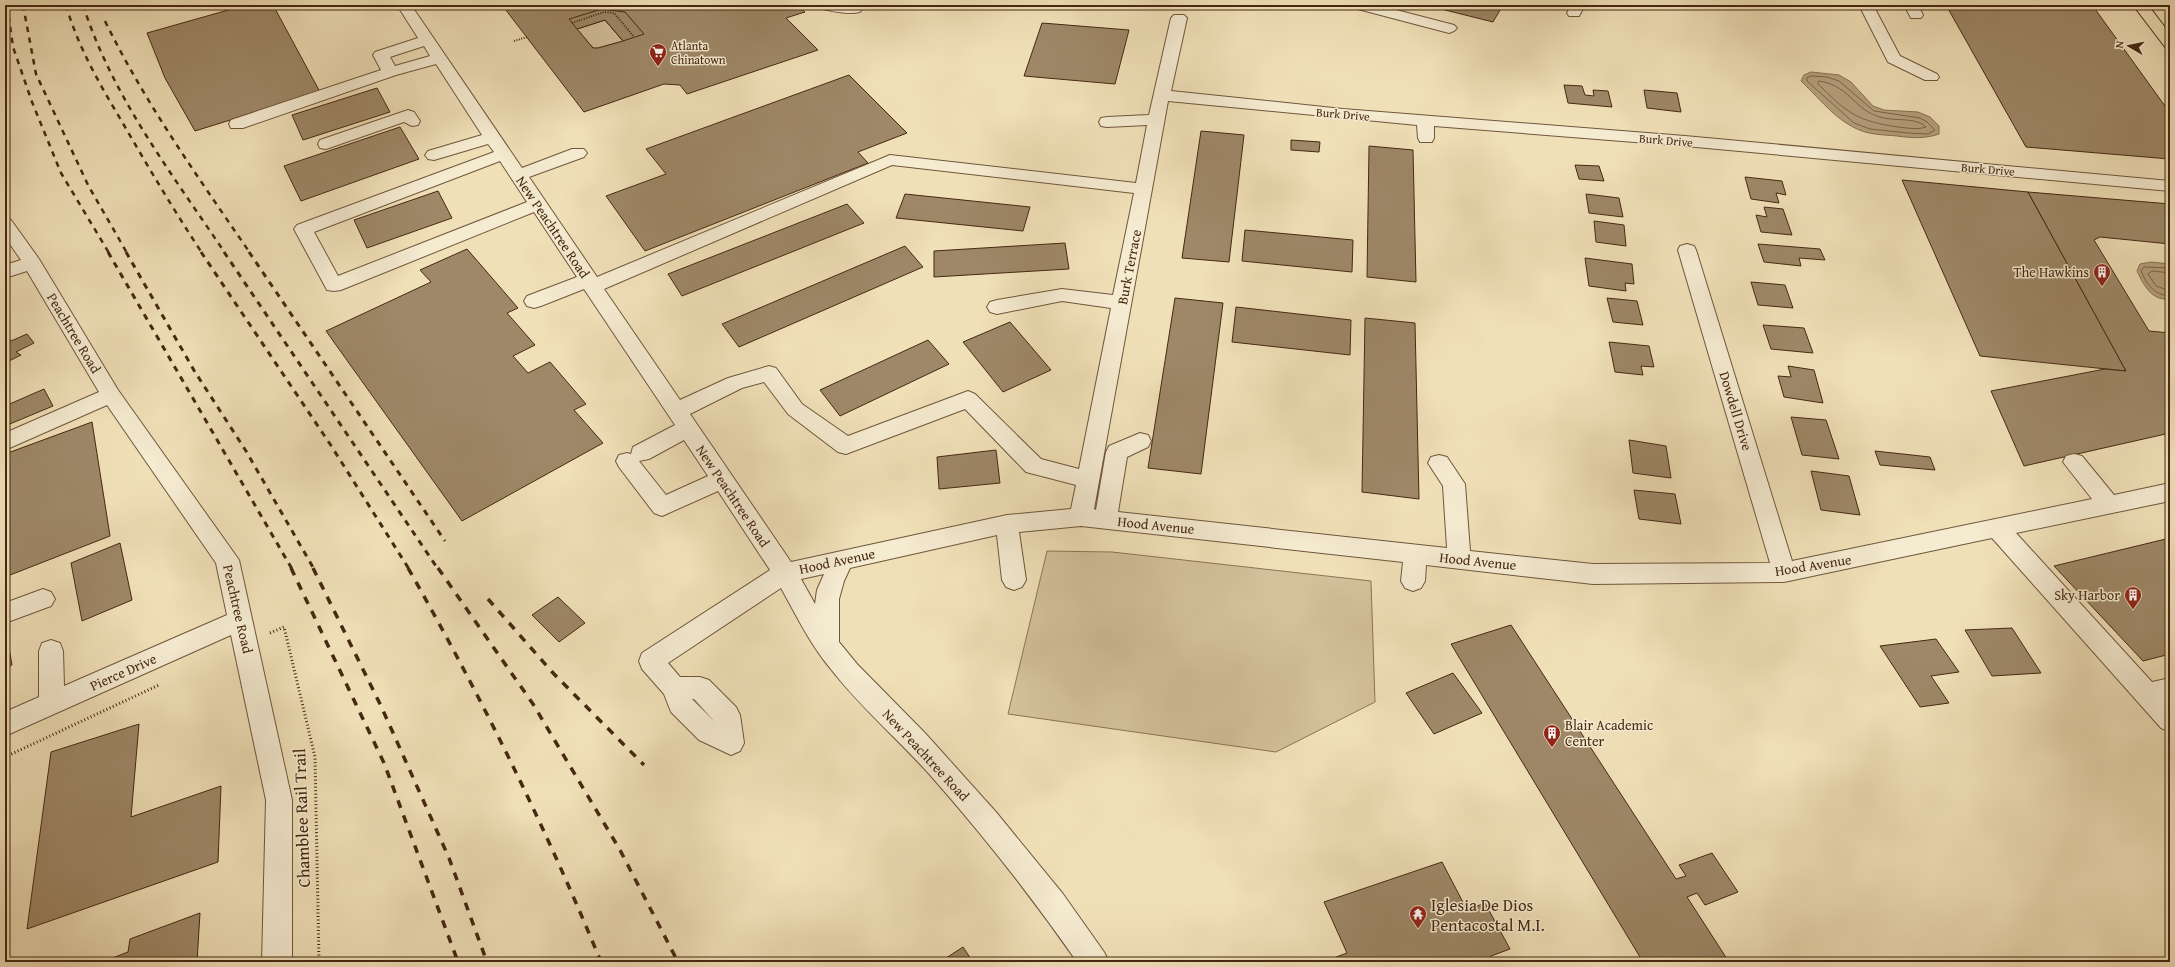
<svg xmlns="http://www.w3.org/2000/svg" width="2175" height="967" viewBox="0 0 2175 967" font-family="'Gentium Book Plus',serif">
<style>
.green{fill:#d3c19c;stroke:#8c7456}
.water{fill:#b6a17f;stroke:#897153}
.lines{fill:none;stroke-linecap:round;stroke-linejoin:round}
.shore{stroke:#7e6448;stroke-width:1}
.building{fill:#9e8868;stroke:#452811;fill-rule:evenodd}
.minor-casing{stroke:#70563b;stroke-width:2}
.major-casing{stroke:#452811;stroke-width:2}
.path-far1{stroke:#452811;stroke-width:2;stroke-dasharray:1 1.5;stroke-linecap:butt}
.path{stroke:#452811;stroke-width:3;stroke-dasharray:1 2.5;stroke-linecap:butt}
.minor{fill:#f5ebd1;fill-rule:evenodd}
.major{fill:#f0e0b8;fill-rule:evenodd}
.rail-far2{stroke:#452811;stroke-width:2.5;stroke-dasharray:5.5 5.5;stroke-linecap:butt}
.rail-far1{stroke:#452811;stroke-width:3;stroke-dasharray:6 6;stroke-linecap:butt}
.rail{stroke:#452811;stroke-width:3.5;stroke-dasharray:8 8;stroke-linecap:butt}
.labels{text-anchor:middle;dominant-baseline:central;stroke-width:3;stroke-linejoin:round;paint-order:stroke}
.far-poi-label{font-size:12px;fill:#452811;stroke:#f5ebd1;text-anchor:start}
.far-street-label{font-size:12px;fill:#452811;stroke:#f5ebd1}
.street-label{font-size:14px;fill:#452811;stroke:#f5ebd1}
.poi-label{font-size:14px;fill:#452811;stroke:#f5ebd1;text-anchor:end}
.near-street-label{font-size:17px;fill:#452811;stroke:#f5ebd1}
.near-poi-label{font-size:17px;fill:#452811;stroke:#f5ebd1;text-anchor:start}
</style>
<rect width="100%" height="100%" fill="#f0e0b8"/>
<filter id="stains"><feTurbulence type="fractalNoise" baseFrequency=".005" numOctaves="4"/><feColorMatrix values="0 0 0 0 .2 0 0 0 0 .09 0 0 0 0 .02 0 0 0 .5 -.17"/></filter>
<radialGradient id="worn" r=".72"><stop offset=".6" stop-color="#630" stop-opacity="0"/><stop offset="1" stop-color="#630" stop-opacity=".3"/></radialGradient>
<g class="green">
<path d="M 605,20 L 623,41 L 598,48 L 593,48 L 577,29 Z"/>
<path d="M 1047,551 L 1112,552 L 1371,581 L 1375,702 L 1276,752 L 1008,714 Z"/>
</g>
<g class="water">
<path d="M 1811,72 L 1839,75 L 1851,82 L 1873,106 L 1884,110 L 1918,112 L 1930,117 L 1939,126 L 1939,134 C 1925,139 1911,138 1897,136 C 1888,135 1878,135 1869,133 C 1841,127 1821,100 1801,81 L 1804,75 Z"/>
<path d="M 2151,262 L 2170,264 L 2170,283 L 2168,285 L 2170,299 C 2152,301 2144,286 2137,271 L 2140,264 Z"/>
</g>
<g class="lines">
<g class="shore">
<path d="M 1812,76 L 1827,77 L 1839,81 L 1874,111 L 1920,118 L 1927,122 L 1935,130 L 1928,134 L 1908,133 L 1870,129 L 1854,123 L 1807,81 L 1807,78 Z"/>
<path d="M 1819,81 C 1854,86 1854,116 1891,119 C 1901,120 1919,119 1926,127 C 1917,130 1908,128 1898,127 C 1857,121 1847,113 1818,84 Z"/>
<path d="M 2170,268 L 2144,267 L 2141,271 C 2147,285 2154,295 2170,296"/>
<path d="M 2170,273 L 2152,271 L 2148,274 L 2156,286 L 2170,291"/>
</g>
</g>
<g class="building">
<path d="M 246,5 L 273,5 L 320,92 L 195,131 L 165,78 L 147,33 Z"/>
<path d="M 502,5 L 777,5 L 800,7 L 805,12 L 786,18 L 818,50 L 687,94 L 680,85 L 664,84 L 584,112 ZM 605,20 L 623,41 L 598,48 L 593,48 L 577,29 Z"/>
<path d="M 1425,5 L 1503,5 L 1493,22 Z"/>
<path d="M 1946,5 L 2050,5 L 2095,9 L 2170,113 L 2170,159 L 2026,147 Z"/>
<path d="M 602,9 L 625,12 L 644,34 L 623,41 L 605,20 L 577,29 L 569,19 Z"/>
<path d="M 1042,23 L 1129,30 L 1115,84 L 1024,76 Z"/>
<path d="M 849,75 L 907,133 L 858,152 L 868,163 L 645,251 L 606,196 L 666,174 L 646,149 Z"/>
<path d="M 1564,85 L 1582,86 L 1585,95 L 1594,96 L 1593,90 L 1608,91 L 1612,107 L 1568,103 Z"/>
<path d="M 377,88 L 390,112 L 303,140 L 292,115 Z"/>
<path d="M 1644,90 L 1677,93 L 1681,112 L 1647,108 Z"/>
<path d="M 400,127 L 419,159 L 301,201 L 284,166 Z"/>
<path d="M 1201,131 L 1244,135 L 1229,262 L 1182,258 Z"/>
<path d="M 1291,140 L 1320,142 L 1319,152 L 1291,150 Z"/>
<path d="M 1369,146 L 1413,150 L 1416,282 L 1367,277 Z"/>
<path d="M 1575,165 L 1599,166 L 1604,181 L 1579,179 Z"/>
<path d="M 1745,177 L 1782,181 L 1786,195 L 1776,193 L 1779,203 L 1751,199 Z"/>
<path d="M 1902,180 L 2028,192 L 2126,371 L 1980,356 Z"/>
<path d="M 438,191 L 452,218 L 367,248 L 354,220 Z"/>
<path d="M 2028,192 L 2170,204 L 2170,244 L 2100,237 L 2094,240 L 2149,331 L 2170,333 L 2170,433 L 2024,466 L 1991,391 L 2105,369 L 2126,371 Z"/>
<path d="M 905,194 L 1030,207 L 1023,231 L 896,218 Z"/>
<path d="M 1586,194 L 1619,198 L 1623,217 L 1589,213 Z"/>
<path d="M 847,204 L 864,223 L 682,296 L 668,274 Z"/>
<path d="M 1764,207 L 1783,209 L 1792,235 L 1761,232 L 1756,215 L 1767,217 Z"/>
<path d="M 1594,221 L 1624,225 L 1626,246 L 1596,242 Z"/>
<path d="M 1245,230 L 1353,240 L 1352,272 L 1242,261 Z"/>
<path d="M 1065,243 L 1069,269 L 934,277 L 934,251 Z"/>
<path d="M 1758,244 L 1820,249 L 1825,260 L 1799,258 L 1801,266 L 1764,262 Z"/>
<path d="M 905,246 L 923,267 L 739,347 L 722,324 Z"/>
<path d="M 467,249 L 518,308 L 507,313 L 535,345 L 513,356 L 528,373 L 550,362 L 586,404 L 574,410 L 603,443 L 462,521 L 326,331 L 431,282 L 420,270 Z"/>
<path d="M 1585,258 L 1632,264 L 1634,284 L 1625,283 L 1626,291 L 1589,286 Z"/>
<path d="M 1751,282 L 1785,285 L 1793,308 L 1758,305 Z"/>
<path d="M 1175,298 L 1223,303 L 1201,474 L 1148,468 Z"/>
<path d="M 1607,298 L 1637,301 L 1643,325 L 1613,322 Z"/>
<path d="M 1236,307 L 1351,320 L 1350,355 L 1232,342 Z"/>
<path d="M 1365,318 L 1415,323 L 1419,499 L 1362,492 Z"/>
<path d="M 1010,322 L 1051,370 L 1003,392 L 963,342 Z"/>
<path d="M 1763,325 L 1804,328 L 1813,353 L 1771,349 Z"/>
<path d="M 27,334 L 34,343 L 16,352 L 21,355 L 5,363 L 5,337 L 8,336 L 11,341 Z"/>
<path d="M 928,340 L 949,364 L 840,416 L 820,390 Z"/>
<path d="M 1609,342 L 1649,346 L 1654,367 L 1641,366 L 1643,375 L 1615,372 Z"/>
<path d="M 1788,366 L 1814,370 L 1823,403 L 1784,397 L 1778,376 L 1791,377 Z"/>
<path d="M 44,389 L 53,406 L 5,426 L 5,406 Z"/>
<path d="M 1791,417 L 1826,420 L 1839,459 L 1802,455 Z"/>
<path d="M 92,422 L 110,536 L 5,577 L 5,454 Z"/>
<path d="M 1629,440 L 1666,446 L 1671,478 L 1633,473 Z"/>
<path d="M 996,450 L 1000,483 L 939,489 L 937,457 Z"/>
<path d="M 1875,451 L 1930,457 L 1935,470 L 1880,465 Z"/>
<path d="M 1811,471 L 1849,476 L 1860,515 L 1821,510 Z"/>
<path d="M 1634,490 L 1675,494 L 1681,524 L 1639,519 Z"/>
<path d="M 2170,538 L 2170,654 L 2143,661 L 2054,566 Z"/>
<path d="M 120,543 L 132,600 L 82,621 L 71,563 Z"/>
<path d="M 558,597 L 585,623 L 559,642 L 532,615 Z"/>
<path d="M 1511,625 L 1676,879 L 1686,876 L 1679,865 L 1712,853 L 1738,892 L 1705,905 L 1697,893 L 1687,897 L 1729,962 L 1643,962 L 1451,644 Z"/>
<path d="M 5,626 L 12,665 L 5,668 Z"/>
<path d="M 2012,628 L 2041,673 L 1992,676 L 1965,630 Z"/>
<path d="M 1936,639 L 1959,672 L 1931,676 L 1949,703 L 1920,707 L 1880,646 Z"/>
<path d="M 1453,673 L 1482,713 L 1434,734 L 1406,693 Z"/>
<path d="M 139,724 L 131,817 L 221,786 L 218,862 L 27,929 L 51,752 Z"/>
<path d="M 1442,862 L 1467,910 L 1485,903 L 1510,949 L 1491,956 L 1495,962 L 1332,962 L 1331,959 L 1347,953 L 1324,902 Z"/>
<path d="M 200,913 L 197,962 L 110,962 L 110,959 L 128,952 L 130,939 Z"/>
<path d="M 963,947 L 973,962 L 940,962 Z"/>
</g>
<g class="lines">
<g class="minor-casing">
<g id="minor">
<path d="M 397,5 L 411,5 L 522,168 L 572,149 L 584,149 L 587,153 L 584,157 L 529,177 L 597,277 L 890,155 L 1136,183 L 1147,125 L 1107,127 L 1101,126 L 1099,122 L 1101,118 L 1107,117 L 1149,115 L 1171,18 L 1174,15 L 1184,15 L 1187,18 L 1171,91 L 1343,109 L 1685,136 L 2170,181 L 2170,191 L 1685,146 L 1434,126 L 1434,138 L 1432,142 L 1420,142 L 1418,138 L 1417,125 L 1168,101 L 1094,509 L 1096,510 L 1106,452 L 1109,446 L 1140,433 L 1148,435 L 1151,441 L 1148,447 L 1127,457 L 1118,512 L 1447,548 L 1443,486 L 1428,463 L 1431,457 L 1439,455 L 1447,457 L 1465,484 L 1470,551 L 1593,564 L 1770,563 L 1678,250 L 1680,246 L 1687,244 L 1694,246 L 1696,250 L 1792,561 L 2092,499 L 2063,462 L 2066,456 L 2074,454 L 2082,456 L 2114,495 L 2170,483 L 2170,501 L 2016,533 L 2152,682 L 2170,678 L 2170,732 L 2161,728 L 1992,538 L 1784,582 L 1593,584 L 1426,565 L 1425,581 L 1421,588 L 1413,591 L 1405,588 L 1401,581 L 1403,562 L 1081,526 L 1019,532 L 1026,580 L 1022,587 L 1014,590 L 1006,587 L 1002,580 L 997,535 L 850,568 L 844,581 L 839,599 L 839,642 L 857,664 L 925,733 L 996,812 L 1063,894 L 1104,952 L 1109,962 L 1077,962 C 1032,897 983,835 931,776 C 898,739 860,707 830,668 C 810,644 796,615 781,588 L 668,663 L 680,677 L 700,677 L 709,680 L 736,707 L 740,715 L 744,743 L 740,751 L 731,755 L 699,740 L 671,712 L 664,694 L 642,669 L 639,661 L 642,653 L 770,570 L 718,491 L 662,516 L 654,513 L 619,467 L 616,461 L 619,455 L 627,453 L 631,454 L 633,447 L 675,425 L 584,289 L 541,306 L 534,308 L 527,306 L 524,301 L 527,296 L 577,277 L 534,212 L 341,290 L 334,291 L 327,290 L 294,229 L 297,225 L 494,152 L 488,144 L 434,160 L 428,159 L 425,155 L 428,151 L 482,135 L 436,64 L 396,75 L 243,128 L 231,128 L 229,124 L 231,120 L 381,70 L 373,55 L 375,52 L 418,38 ZM 424,46 L 430,56 L 395,66 L 390,57 ZM 500,161 L 527,202 L 338,276 L 314,232 ZM 892,165 L 1134,193 L 1113,295 L 1062,289 L 997,300 L 990,302 L 987,307 L 990,312 L 997,314 L 1062,301 L 1111,308 L 1079,469 L 1041,459 L 975,394 L 968,391 L 848,436 L 802,404 L 776,368 L 769,366 L 728,378 L 680,400 L 604,289 ZM 764,382 L 788,414 L 838,452 L 846,454 L 965,409 L 1026,472 L 1076,485 L 1071,509 L 1007,515 L 791,562 L 690,414 L 742,388 ZM 684,440 L 708,476 L 666,495 L 639,461 L 649,459 ZM 824,574 L 817,590 L 815,604 L 801,579 ZM 692,699 L 694,699 L 715,722 Z"/>
<path d="M 817,5 L 857,5 L 862,9 L 860,12 C 848,15 831,11 819,8 Z"/>
<path d="M 1352,5 L 1377,5 L 1454,25 L 1457,28 L 1454,31 L 1449,33 L 1354,8 Z"/>
<path d="M 1571,5 L 1585,5 L 1579,16 L 1569,16 L 1567,13 Z"/>
<path d="M 1859,5 L 1873,5 L 1900,56 L 1937,74 L 1939,77 L 1937,80 L 1925,80 L 1888,62 Z"/>
<path d="M 1904,5 L 1918,5 L 1923,15 L 1921,18 L 1911,18 Z"/>
<path d="M 408,110 L 414,112 L 420,121 L 418,125 L 412,126 L 404,122 L 326,149 L 320,148 L 318,144 L 320,140 Z"/>
<path d="M 5,218 L 11,220 L 39,259 L 118,390 L 239,560 L 292,800 L 292,962 L 262,962 L 266,800 L 231,635 L 5,736 L 5,712 L 39,697 L 39,651 L 42,643 L 51,640 L 60,643 L 63,651 L 64,686 L 227,615 L 216,563 L 107,405 L 5,450 L 5,433 L 99,392 L 27,271 L 5,278 L 5,265 L 21,260 L 5,237 Z"/>
<path d="M 43,589 L 51,592 L 55,599 L 51,606 L 5,623 L 5,603 Z"/>
</g>
</g>
<g class="major-casing">
<path id="major" d="M 2133,5 L 2148,5 L 2170,34 L 2170,49 L 2165,47 Z"/>
</g>
<g class="path-far1">
<path d="M 572,23 L 604,12 L 614,13 L 634,37"/>
<path d="M 514,41 L 527,37"/>
</g>
<g class="path">
<path d="M 270,633 L 284,627 L 315,757 L 319,962"/>
<path d="M 5,757 L 159,685"/>
</g>
<use href="#minor" class="minor"/>
<use href="#major" class="major"/>
<g class="rail-far2">
<path d="M 7,5 L 13,47 L 32,102 L 61,173 L 109,253"/>
<path d="M 23,5 L 36,74 L 88,185 L 127,253"/>
<path d="M 66,5 C 78,47 99,83 121,120 C 147,165 173,209 202,253"/>
<path d="M 83,5 C 112,96 172,174 225,253"/>
<path d="M 105,21 C 145,103 198,177 250,253"/>
</g>
<g class="rail-far1">
<path d="M 108,252 L 292,569"/>
<path d="M 126,252 L 195,372 L 246,451 L 314,569"/>
<path d="M 201,252 L 330,444 L 409,569"/>
<path d="M 224,252 L 438,569"/>
<path d="M 249,252 L 445,541"/>
</g>
<g class="rail">
<path d="M 291,568 L 384,763 L 458,962"/>
<path d="M 313,568 L 381,706 L 449,858 L 487,962"/>
<path d="M 408,568 C 481,696 545,826 601,962"/>
<path d="M 438,568 L 533,704 L 620,850 L 678,962"/>
<path d="M 488,599 L 554,674 L 644,765"/>
</g>
</g>
<defs>
<g id="supermarket-pin" transform="scale(0.9)"><path d="M0 17L-7.5 6A9.5 9.5 0 1 1 7.5 6Z" fill="#8f2418" stroke="#f5ebd1"/><path d="M-6-5.5h2.5l.6 2H6L4.5 2H-2.5L-4.4-4H-6ZM-1.5 3.2a1.3 1.3 0 1 0 .1 0ZM3 3.2a1.3 1.3 0 1 0 .1 0Z" fill="#fff"/></g>
<g id="building-pin" transform="scale(0.9)"><path d="M0 17L-7.5 6A9.5 9.5 0 1 1 7.5 6Z" fill="#8f2418" stroke="#f5ebd1"/><path d="M-4-6H4V6H1V3H-1V6H-4ZM-2.5-4.3h1.7v1.8h-1.7ZM.8-4.3h1.7v1.8H.8ZM-2.5-1h1.7V.8h-1.7ZM.8-1h1.7V.8H.8Z" fill="#fff"/></g>
<g id="temple-pin" transform="scale(0.9)"><path d="M0 17L-7.5 6A9.5 9.5 0 1 1 7.5 6Z" fill="#8f2418" stroke="#f5ebd1"/><path d="M0-6L5-2H3V0L6.5 2.5H4V6H1.5V3h-3V6H-4V2.5H-6.5L-3 0V-2H-5Z" fill="#fff"/></g>
</defs>
<g fill-rule="evenodd">
<use href="#supermarket-pin" x="658" y="52"/>
<use href="#building-pin" x="2102" y="272"/>
<use href="#building-pin" x="2133" y="595"/>
<use href="#building-pin" x="1552" y="733"/>
<use href="#temple-pin" x="1418" y="914"/>
</g>
<g class="labels">
<g class="far-poi-label">
<text x="671" y="45">Atlanta<tspan x="671" dy="14">Chinatown</tspan></text>
</g>
<g class="far-street-label">
<text transform="translate(1343 114) rotate(5)">Burk Drive</text>
<text transform="translate(1666 140) rotate(5)">Burk Drive</text>
<text transform="translate(1988 169) rotate(5)">Burk Drive</text>
</g>
<g class="street-label">
<text transform="translate(553 227) rotate(56)">New Peachtree Road</text>
<text transform="translate(1129 267) rotate(-79)">Burk Terrace</text>
<text transform="translate(74 333) rotate(59)">Peachtree Road</text>
<text transform="translate(1736 411) rotate(73)">Dowdell Drive</text>
<text transform="translate(733 496) rotate(56)">New Peachtree Road</text>
<text transform="translate(1156 525) rotate(6)">Hood Avenue</text>
<text transform="translate(837 561) rotate(-12)">Hood Avenue</text>
<text transform="translate(1478 561) rotate(6)">Hood Avenue</text>
<text transform="translate(1813 565) rotate(-9)">Hood Avenue</text>
<text transform="translate(238 609) rotate(77)">Peachtree Road</text>
<text transform="translate(123 672) rotate(-24)">Pierce Drive</text>
<text transform="translate(926 755) rotate(47)">New Peachtree Road</text>
</g>
<g class="poi-label">
<text x="2089" y="272">The Hawkins</text>
<text x="2120" y="595">Sky Harbor</text>
<text x="1565" y="725" text-anchor="start">Blair Academic<tspan x="1565" dy="16">Center</tspan></text>
</g>
<g class="near-street-label">
<text transform="translate(301 818) rotate(-92)">Chamblee Rail Trail</text>
</g>
<g class="near-poi-label">
<text x="1431" y="904">Iglesia De Dios<tspan x="1431" dy="20">Pentacostal M.I.</tspan></text>
</g>
</g>
<rect width="2175" height="967" fill="none" stroke="#f0e0b8" stroke-width="20"/>
<rect x="6" y="6" width="2163" height="955" fill="none" stroke="#452811" stroke-width="2"/>
<rect x="10" y="10" width="2155" height="947" fill="none" stroke="#452811"/>
<g transform="translate(2129 46) rotate(279)" stroke="#f5ebd1" stroke-width="3" paint-order="stroke">
<path d="M0-3L7 15L0 10L-7 15Z" fill="#452811"/>
<text y="-6" font-size="11" font-weight="bold" text-anchor="middle" fill="#452811">N</text>
</g>
<rect width="100%" height="100%" filter="url(#stains)"/>
<rect width="100%" height="100%" fill="url(#worn)"/>
</svg>
